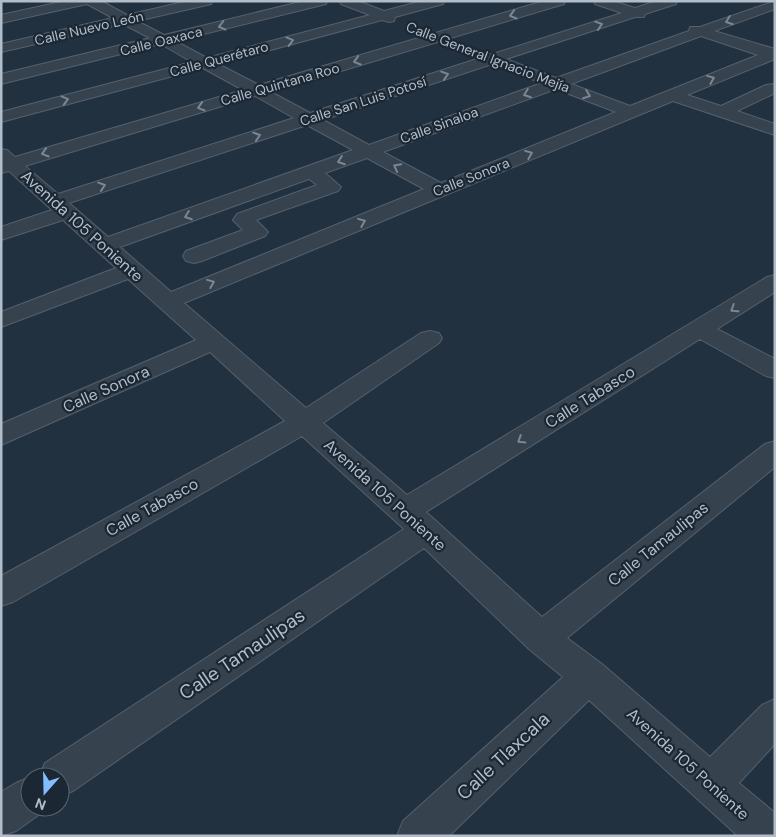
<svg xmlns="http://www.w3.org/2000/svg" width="776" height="837" viewBox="0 0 776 837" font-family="'DM Sans',sans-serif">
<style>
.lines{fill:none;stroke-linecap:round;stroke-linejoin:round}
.minor-casing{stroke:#54606d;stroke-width:2}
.minor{fill:#36434f;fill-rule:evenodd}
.oneway{stroke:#7a8693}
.labels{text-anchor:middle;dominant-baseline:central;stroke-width:4.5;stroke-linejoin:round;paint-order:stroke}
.far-street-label{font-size:14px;fill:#b2bdca;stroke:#1b2834}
.street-label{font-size:16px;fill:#b2bdca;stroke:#1b2834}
.near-street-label{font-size:19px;fill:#b2bdca;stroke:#1b2834}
</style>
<rect width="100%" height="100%" fill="#223140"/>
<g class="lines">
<g class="minor-casing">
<g id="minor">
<path d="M 65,1 L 101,1 L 127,15 L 188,1 L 212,1 L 211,4 L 137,21 L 164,35 L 304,1 L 327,1 L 326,4 L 175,41 L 207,58 L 370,15 L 341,4 L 340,1 L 358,1 L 384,11 L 422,1 L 444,1 L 443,4 L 395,17 L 394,21 L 389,22 L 382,20 L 218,64 L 259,85 L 544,1 L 565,1 L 564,4 L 271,92 L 310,113 L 480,58 L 482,54 L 493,54 L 622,13 L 595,4 L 594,1 L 613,1 L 635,8 L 657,1 L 677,1 L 676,4 L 645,14 L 644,17 L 635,17 L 506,59 L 556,78 L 689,31 L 690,27 L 700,27 L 775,1 L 775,9 L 714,31 L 775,49 L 775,59 L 687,95 L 721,106 L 766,85 L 775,84 L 775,93 L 737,111 L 775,124 L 775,135 L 673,101 L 184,303 L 306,408 L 421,333 L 430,331 L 439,333 L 442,338 L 439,343 L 323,423 L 407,495 L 767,277 L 775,275 L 775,292 L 717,329 L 775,359 L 775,378 L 766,376 L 700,339 L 426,512 L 542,617 L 765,444 L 775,441 L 775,467 L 567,638 L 602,664 L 710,757 L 762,705 L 775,699 L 775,744 L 739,783 L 775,813 L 775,836 L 738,836 L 589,700 L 449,836 L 397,836 L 403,821 L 563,677 L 529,649 L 424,548 L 73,791 L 60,796 L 60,777 L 39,777 L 45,763 L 404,529 L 302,436 L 13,602 L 1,606 L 1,576 L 285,421 L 210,352 L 1,445 L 1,424 L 196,340 L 128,279 L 1,327 L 1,312 L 116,268 L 63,220 L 1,240 L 1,227 L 52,210 L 9,171 L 1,173 L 1,149 L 7,150 L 15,157 L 243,90 L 203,68 L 1,122 L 1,112 L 192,62 L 161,44 L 1,84 L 1,74 L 150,38 L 123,24 L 1,52 L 1,44 L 113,18 L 87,4 L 1,23 L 1,15 ZM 701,36 L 758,55 L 630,106 L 571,84 ZM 492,64 L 542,83 L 369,145 L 323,120 ZM 556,89 L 616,112 L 441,183 L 383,152 ZM 255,96 L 294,118 L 58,194 L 25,166 ZM 307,125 L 353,150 L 108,237 L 69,203 ZM 367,158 L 424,189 L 171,292 L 120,247 L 309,179 L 317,185 L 237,214 L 233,220 L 243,230 L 186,251 L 183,256 L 186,261 L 194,263 L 202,261 L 265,236 L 268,232 L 256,220 L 338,191 L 341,187 L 325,173 Z"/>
<path d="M 30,777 L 30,807 L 46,807 L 44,811 L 16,831 L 1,836 L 1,792 L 16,783 Z"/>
</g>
</g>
<use href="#minor" class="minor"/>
</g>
<defs><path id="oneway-chevron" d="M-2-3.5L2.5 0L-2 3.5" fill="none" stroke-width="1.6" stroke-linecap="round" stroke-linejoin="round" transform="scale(1.25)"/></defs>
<g class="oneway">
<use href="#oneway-chevron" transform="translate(513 15) rotate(164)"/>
<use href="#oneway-chevron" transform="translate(729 21) rotate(160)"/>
<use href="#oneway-chevron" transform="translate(599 25) rotate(-18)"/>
<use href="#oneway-chevron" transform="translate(222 26) rotate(166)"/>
<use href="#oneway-chevron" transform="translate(290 41) rotate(-15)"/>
<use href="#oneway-chevron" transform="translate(357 61) rotate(164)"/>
<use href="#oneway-chevron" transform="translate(445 75) rotate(-18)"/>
<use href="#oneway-chevron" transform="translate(711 79) rotate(-22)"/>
<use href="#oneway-chevron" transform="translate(527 94) rotate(160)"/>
<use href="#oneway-chevron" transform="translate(587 95) rotate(21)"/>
<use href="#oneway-chevron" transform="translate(65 100) rotate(-15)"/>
<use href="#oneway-chevron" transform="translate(201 107) rotate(163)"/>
<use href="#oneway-chevron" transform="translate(257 136) rotate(-18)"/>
<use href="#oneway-chevron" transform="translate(45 153) rotate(163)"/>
<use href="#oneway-chevron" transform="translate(529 154) rotate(-22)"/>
<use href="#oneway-chevron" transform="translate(341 161) rotate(160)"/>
<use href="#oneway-chevron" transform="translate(397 167) rotate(-152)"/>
<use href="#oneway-chevron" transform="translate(102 186) rotate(-18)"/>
<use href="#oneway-chevron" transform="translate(188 216) rotate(160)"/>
<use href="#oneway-chevron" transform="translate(362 222) rotate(-22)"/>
<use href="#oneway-chevron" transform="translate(211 283) rotate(-22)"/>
<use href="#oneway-chevron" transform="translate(734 309) rotate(147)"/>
<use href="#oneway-chevron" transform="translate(521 440) rotate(148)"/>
</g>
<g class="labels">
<g class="far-street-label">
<text transform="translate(89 28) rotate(-13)">Calle Nuevo León</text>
<text transform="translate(161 41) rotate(-14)">Calle Oaxaca</text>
<text transform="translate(488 57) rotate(21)">Calle General Ignacio Mejía</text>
<text transform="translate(219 59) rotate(-15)">Calle Querétaro</text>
<text transform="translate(280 84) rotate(-16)">Calle Quintana Roo</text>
<text transform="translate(363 101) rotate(-18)">Calle San Luis Potosí</text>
<text transform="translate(439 125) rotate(-20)">Calle Sinaloa</text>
<text transform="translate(471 177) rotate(-22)">Calle Sonora</text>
</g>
<g class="street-label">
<text transform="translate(82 226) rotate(42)">Avenida 105 Poniente</text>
<text transform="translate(106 389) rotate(-24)">Calle Sonora</text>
<text transform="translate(590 397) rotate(-32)">Calle Tabasco</text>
<text transform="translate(385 495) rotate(42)">Avenida 105 Poniente</text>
<text transform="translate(152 507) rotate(-29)">Calle Tabasco</text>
<text transform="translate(658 544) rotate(-39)">Calle Tamaulipas</text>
<text transform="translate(688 764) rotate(42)">Avenida 105 Poniente</text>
</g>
<g class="near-street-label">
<text transform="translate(242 654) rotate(-34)">Calle Tamaulipas</text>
<text transform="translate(503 756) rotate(-43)">Calle Tlaxcala</text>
</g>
</g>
<rect width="776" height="837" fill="none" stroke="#b2bdca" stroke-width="5"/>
<g transform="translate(45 792) rotate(200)"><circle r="24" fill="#1b2834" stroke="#576470"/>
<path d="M0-4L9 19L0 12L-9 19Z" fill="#83bcff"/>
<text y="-8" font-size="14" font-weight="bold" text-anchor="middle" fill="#b2bdca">N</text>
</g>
</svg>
